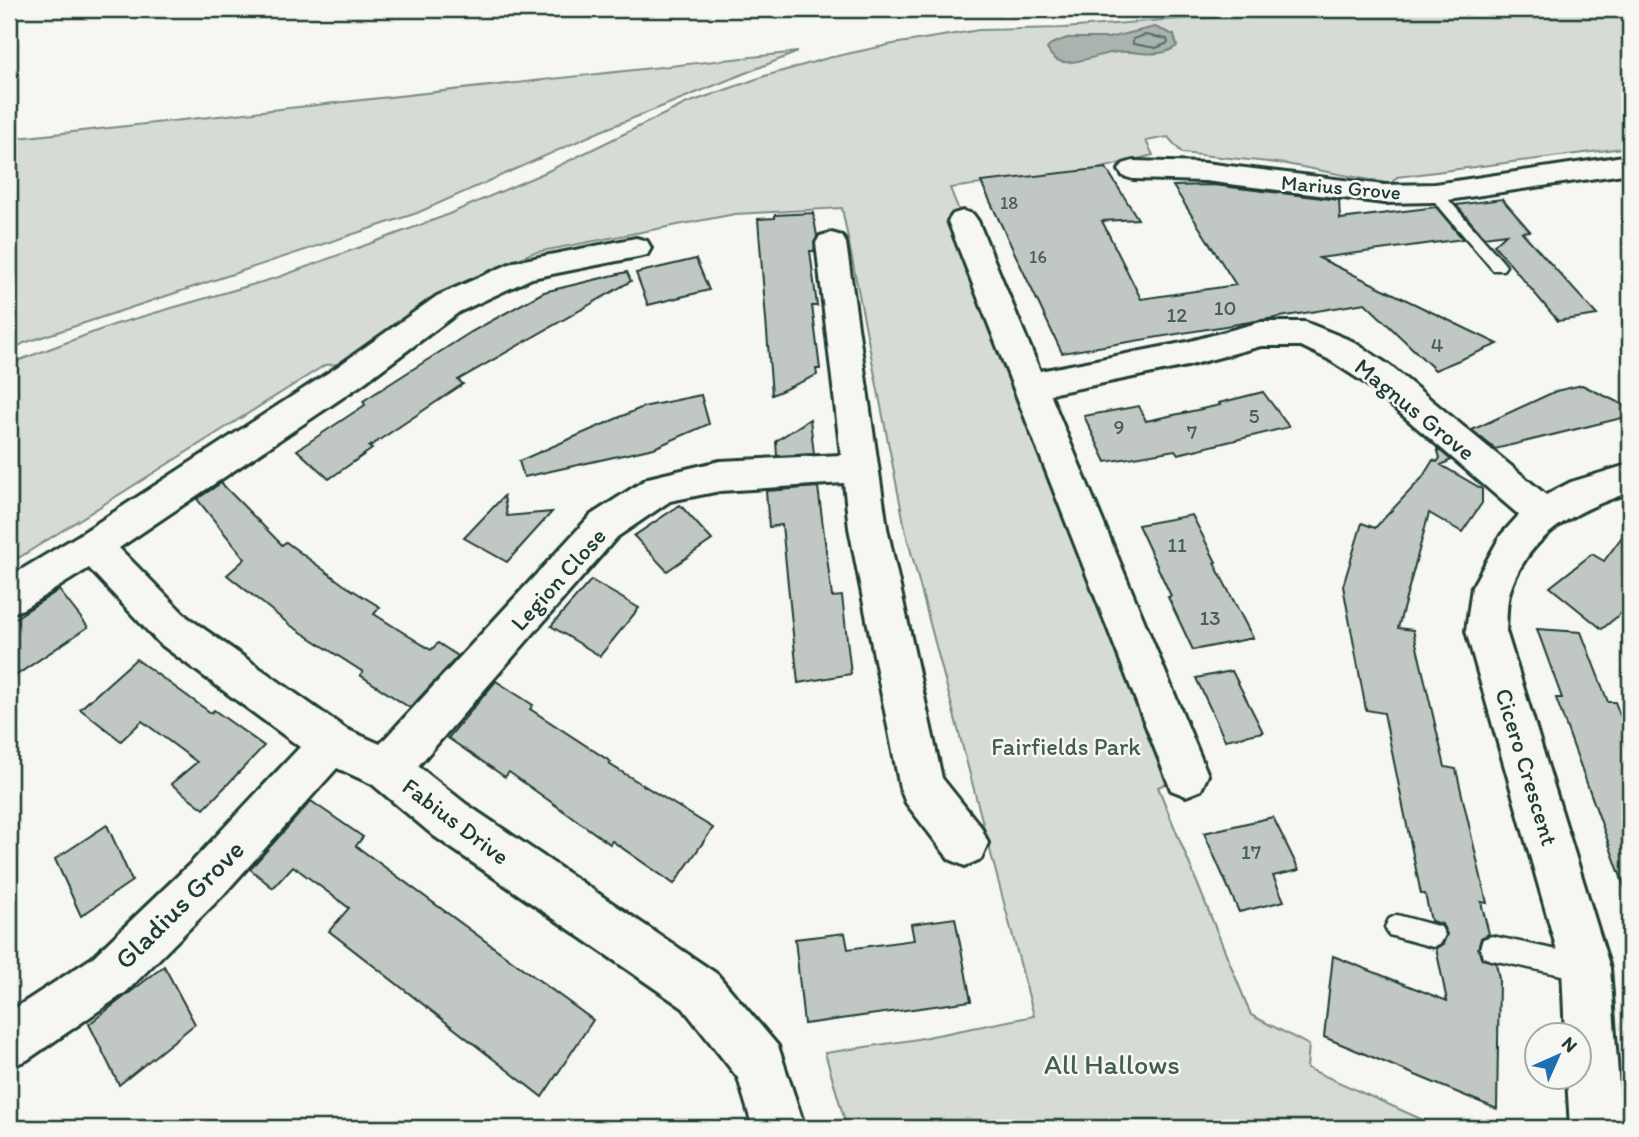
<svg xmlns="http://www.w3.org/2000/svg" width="1639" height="1137" viewBox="0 0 1639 1137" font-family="Itim,sans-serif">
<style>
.green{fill:#d6dbd6;stroke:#7a8c85;stroke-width:2}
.water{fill:#aab3ae;stroke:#72847d;stroke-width:2}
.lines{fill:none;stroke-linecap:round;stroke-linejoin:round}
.shore{stroke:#576c65;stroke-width:2}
.building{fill:#c1c8c3;stroke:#1f3d34;stroke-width:2}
.lane-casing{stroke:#1f3d34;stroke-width:5}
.street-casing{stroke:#1f3d34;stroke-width:6}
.lane{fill:#f6f6f2;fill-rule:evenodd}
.street{fill:#f6f6f2;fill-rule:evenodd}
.labels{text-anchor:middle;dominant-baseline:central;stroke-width:5;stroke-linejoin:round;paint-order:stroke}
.far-number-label{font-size:18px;fill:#486058}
.far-street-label{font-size:21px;fill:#1f3d34;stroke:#f6f6f2}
.number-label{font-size:21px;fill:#486058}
.street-label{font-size:24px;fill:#1f3d34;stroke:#f6f6f2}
.park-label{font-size:24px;fill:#445d54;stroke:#f6f6f2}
.near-street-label{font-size:28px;fill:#1f3d34;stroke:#f6f6f2}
.near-park-label{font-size:28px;fill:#445d54;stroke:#f6f6f2}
</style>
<rect width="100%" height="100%" fill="#f6f6f2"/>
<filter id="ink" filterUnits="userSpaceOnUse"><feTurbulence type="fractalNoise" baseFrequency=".0143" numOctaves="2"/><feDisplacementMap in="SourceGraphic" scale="14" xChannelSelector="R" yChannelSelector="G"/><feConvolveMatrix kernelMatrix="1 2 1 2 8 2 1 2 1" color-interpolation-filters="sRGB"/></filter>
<g filter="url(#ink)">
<g class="green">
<path d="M 1363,9 L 1630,9 L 1630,147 L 1397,177 L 1391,184 L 1286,164 L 1182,153 L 1168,137 L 1146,141 L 1153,155 L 1098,169 L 950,188 L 1186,775 L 1158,787 L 1251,1015 L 1309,1045 L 1307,1068 L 1441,1128 L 847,1128 L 825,1053 L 912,1040 L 1034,1016 L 906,533 L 842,208 L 735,214 L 532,253 L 449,289 L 354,363 L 325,365 L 9,564 L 9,364 L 113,325 L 279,277 L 442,217 L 546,172 L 685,104 L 765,76 L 828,58 L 893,44 L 979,30 L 1064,28 L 1163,20 Z"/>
<path d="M 798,52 L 601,131 L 417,213 L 24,343 L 9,352 L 9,139 Z"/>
</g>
<path class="water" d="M 1155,27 L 1174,35 L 1177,46 C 1158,60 1139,50 1118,52 C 1100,53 1081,64 1064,62 C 1055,61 1051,56 1047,49 L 1051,44 L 1067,38 L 1108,38 Z"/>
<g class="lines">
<path class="shore" d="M 1145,35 L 1167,39 L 1168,43 L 1156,48 L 1133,44 L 1133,39 Z"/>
</g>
<g class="building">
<path d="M 1106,168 L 1138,219 L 1102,221 L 1141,299 L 1236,285 L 1173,186 L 1213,185 L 1339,200 L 1340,219 L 1436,207 L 1463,239 L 1319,258 L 1498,344 L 1435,370 L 1365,303 L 1062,353 L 981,182 Z"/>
<path d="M 1502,199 L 1530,231 L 1522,232 L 1597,315 L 1558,321 L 1494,245 L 1506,234 L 1484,237 L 1456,205 Z"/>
<path d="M 813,213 L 817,236 L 814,251 L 810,251 L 817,306 L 812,306 L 820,369 L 816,369 L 817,375 L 772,395 L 758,219 L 775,218 L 775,215 Z"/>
<path d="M 696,259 L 709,290 L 648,305 L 636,273 Z"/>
<path d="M 627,272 L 631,281 L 458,380 L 463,384 L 369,447 L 372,449 L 329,479 L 297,450 L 365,405 L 363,401 L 471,332 L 544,292 Z"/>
<path d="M 1582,385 L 1630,408 L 1630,416 L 1495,449 L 1472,430 L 1556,391 Z"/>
<path d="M 1263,392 L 1289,427 L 1178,454 L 1175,450 L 1106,462 L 1084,416 L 1139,406 L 1146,421 L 1220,405 L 1219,403 Z"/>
<path d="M 701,395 L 709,424 L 654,448 L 524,477 L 519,461 L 643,407 Z"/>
<path d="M 810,419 L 814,454 L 777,456 L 776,441 Z"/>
<path d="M 1437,448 L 1451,460 L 1441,465 L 1482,489 L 1482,503 L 1462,532 L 1429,513 L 1398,628 L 1413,630 L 1445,767 L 1456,769 L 1487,903 L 1481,902 L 1489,934 L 1481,938 L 1478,949 L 1482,959 L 1496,963 L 1499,979 L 1497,1109 L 1324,1037 L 1333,956 L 1447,1001 L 1436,948 L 1443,944 L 1447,934 L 1442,924 L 1431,921 L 1425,894 L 1421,894 L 1384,713 L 1366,710 L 1343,586 L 1362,523 L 1375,528 L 1422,478 L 1433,460 L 1437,462 L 1440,458 Z"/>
<path d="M 221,483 L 282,545 L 286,542 L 344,585 L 380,607 L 374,614 L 431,650 L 438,643 L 458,656 L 410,708 L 360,675 L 363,672 L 290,625 L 227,575 L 245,559 L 197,499 Z"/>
<path d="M 818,487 L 832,597 L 842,596 L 851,674 L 798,683 L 782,525 L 769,527 L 766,491 Z"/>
<path d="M 504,496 L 507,516 L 552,512 L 507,562 L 464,538 Z"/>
<path d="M 680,505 L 712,540 L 667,571 L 634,536 Z"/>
<path d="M 1192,515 L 1216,562 L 1214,563 L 1253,638 L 1193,650 L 1168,597 L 1171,596 L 1138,525 Z"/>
<path d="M 1630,526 L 1630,606 L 1602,629 L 1550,587 L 1592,554 L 1604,561 Z"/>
<path d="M 591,580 L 639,608 L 600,656 L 551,626 Z"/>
<path d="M 59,590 L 88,627 L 9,680 L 9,622 Z"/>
<path d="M 1537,629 L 1581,632 L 1608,702 L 1615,702 L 1630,742 L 1630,890 L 1626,891 L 1556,698 L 1562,698 Z"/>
<path d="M 136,659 L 211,713 L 214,710 L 264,746 L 204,809 L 171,784 L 197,762 L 142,721 L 121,741 L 80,709 Z"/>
<path d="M 1232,671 L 1263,732 L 1225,740 L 1196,678 Z"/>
<path d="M 496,681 L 533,705 L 530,709 L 611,762 L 609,764 L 713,828 L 674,884 L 612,841 L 610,844 L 509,772 L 505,777 L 448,738 Z"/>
<path d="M 311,801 L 363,837 L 356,846 L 593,1020 L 542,1097 L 329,931 L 349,908 L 293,866 L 273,888 L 250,869 Z"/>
<path d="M 1273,817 L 1299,870 L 1273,876 L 1284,901 L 1239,912 L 1204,833 Z"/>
<path d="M 107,825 L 132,881 L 81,916 L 55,859 Z"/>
<path d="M 955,918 L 971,1001 L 804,1024 L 795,939 L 845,933 L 848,949 L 914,940 L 911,924 Z"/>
<path d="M 164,966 L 195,1024 L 119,1085 L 89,1024 Z"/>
</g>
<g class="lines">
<g class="lane-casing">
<g id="lane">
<path d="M 1435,188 L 1440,190 L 1503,262 L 1506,266 L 1503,270 L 1493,270 L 1430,196 L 1428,193 L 1430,190 Z"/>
<path d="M 1397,915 L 1441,927 L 1445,935 L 1441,943 L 1433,947 L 1389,935 L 1385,927 L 1389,919 Z"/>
<path d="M 1492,936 L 1585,956 L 1594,959 L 1597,968 L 1594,977 L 1585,980 L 1492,960 L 1483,957 L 1480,948 L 1483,939 Z"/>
</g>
</g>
<g class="street-casing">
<g id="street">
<path d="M 1630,155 L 1630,173 L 1435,202 L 1384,203 L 1205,181 L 1133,179 L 1123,176 L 1119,170 L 1123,164 L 1133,161 L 1205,163 L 1384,185 L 1435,184 Z"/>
<path d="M 963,211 L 973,214 L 978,221 L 1040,371 L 1187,342 L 1261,322 L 1305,322 L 1352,341 L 1389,365 L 1546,495 L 1571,482 L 1630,464 L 1630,492 C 1578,510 1531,532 1511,588 C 1506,600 1507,618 1506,631 L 1610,968 L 1622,1128 L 1570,1128 L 1567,1078 L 1580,1078 L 1580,1036 L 1565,1036 L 1562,968 L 1466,631 L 1472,587 L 1501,535 L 1519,515 L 1365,383 L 1328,359 L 1301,346 L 1261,346 L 1187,366 L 1050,394 L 1208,775 L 1201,790 L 1186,796 L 1171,790 L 948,221 L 953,214 Z"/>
<path d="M 831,233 L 842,236 L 846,243 L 887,528 L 942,778 L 981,827 L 988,843 L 981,859 L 965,866 L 949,859 L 906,803 L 900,788 L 849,528 L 844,483 L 720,491 L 670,501 L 617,537 L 418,766 L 466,804 L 717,974 L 778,1046 L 805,1128 L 753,1128 L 738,1078 L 683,1008 L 434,836 L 372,784 L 337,768 L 223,895 L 126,992 L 27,1060 L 9,1067 L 9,1012 L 92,958 L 191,863 L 300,747 L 159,643 L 89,568 L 23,609 L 9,614 L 9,577 L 79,535 L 337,367 L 437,296 L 514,262 L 636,238 L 647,241 L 651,248 L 647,255 L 532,278 L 459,312 L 361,385 L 119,548 L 187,617 L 346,729 L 380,744 L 591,515 L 648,478 L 720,461 L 841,455 L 816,243 L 820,236 Z"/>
</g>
</g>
<use href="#lane" class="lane"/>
<use href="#street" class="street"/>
</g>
</g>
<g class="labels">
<g class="far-number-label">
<text x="1009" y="203">18</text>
<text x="1038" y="257">16</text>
</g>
<g class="far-street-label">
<text transform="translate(1341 187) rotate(5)">Marius Grove</text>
</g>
<g class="number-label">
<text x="1225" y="307">10</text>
<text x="1177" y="314">12</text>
<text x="1437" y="344">4</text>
<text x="1254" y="415">5</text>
<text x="1119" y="426">9</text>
<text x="1192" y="431">7</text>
<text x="1177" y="544">11</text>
<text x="1210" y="617">13</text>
<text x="1251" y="851">17</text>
</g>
<g class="street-label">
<text transform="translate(1415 409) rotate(39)">Magnus Grove</text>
<text transform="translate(558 579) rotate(-48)">Legion Close</text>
<text transform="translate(1527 767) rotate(73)">Cicero Crescent</text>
<text transform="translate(456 821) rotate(37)">Fabius Drive</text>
</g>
<g class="park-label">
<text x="1066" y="746">Fairfields Park</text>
</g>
<g class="near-street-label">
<text transform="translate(179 904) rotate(-45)">Gladius Grove</text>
</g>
<g class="near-park-label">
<text x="1112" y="1064">All Hallows</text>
</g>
</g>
<rect width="1639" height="1137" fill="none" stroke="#f6f6f2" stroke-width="35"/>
<rect x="18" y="18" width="1604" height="1102" fill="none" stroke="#1f3d34" stroke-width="2.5" filter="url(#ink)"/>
<g transform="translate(1558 1056) rotate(45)"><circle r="33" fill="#f6f6f2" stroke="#a0aca6" stroke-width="2"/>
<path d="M0-5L12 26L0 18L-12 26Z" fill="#1f6fb2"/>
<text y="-10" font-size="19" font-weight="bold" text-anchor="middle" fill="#1f3d34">N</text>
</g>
</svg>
